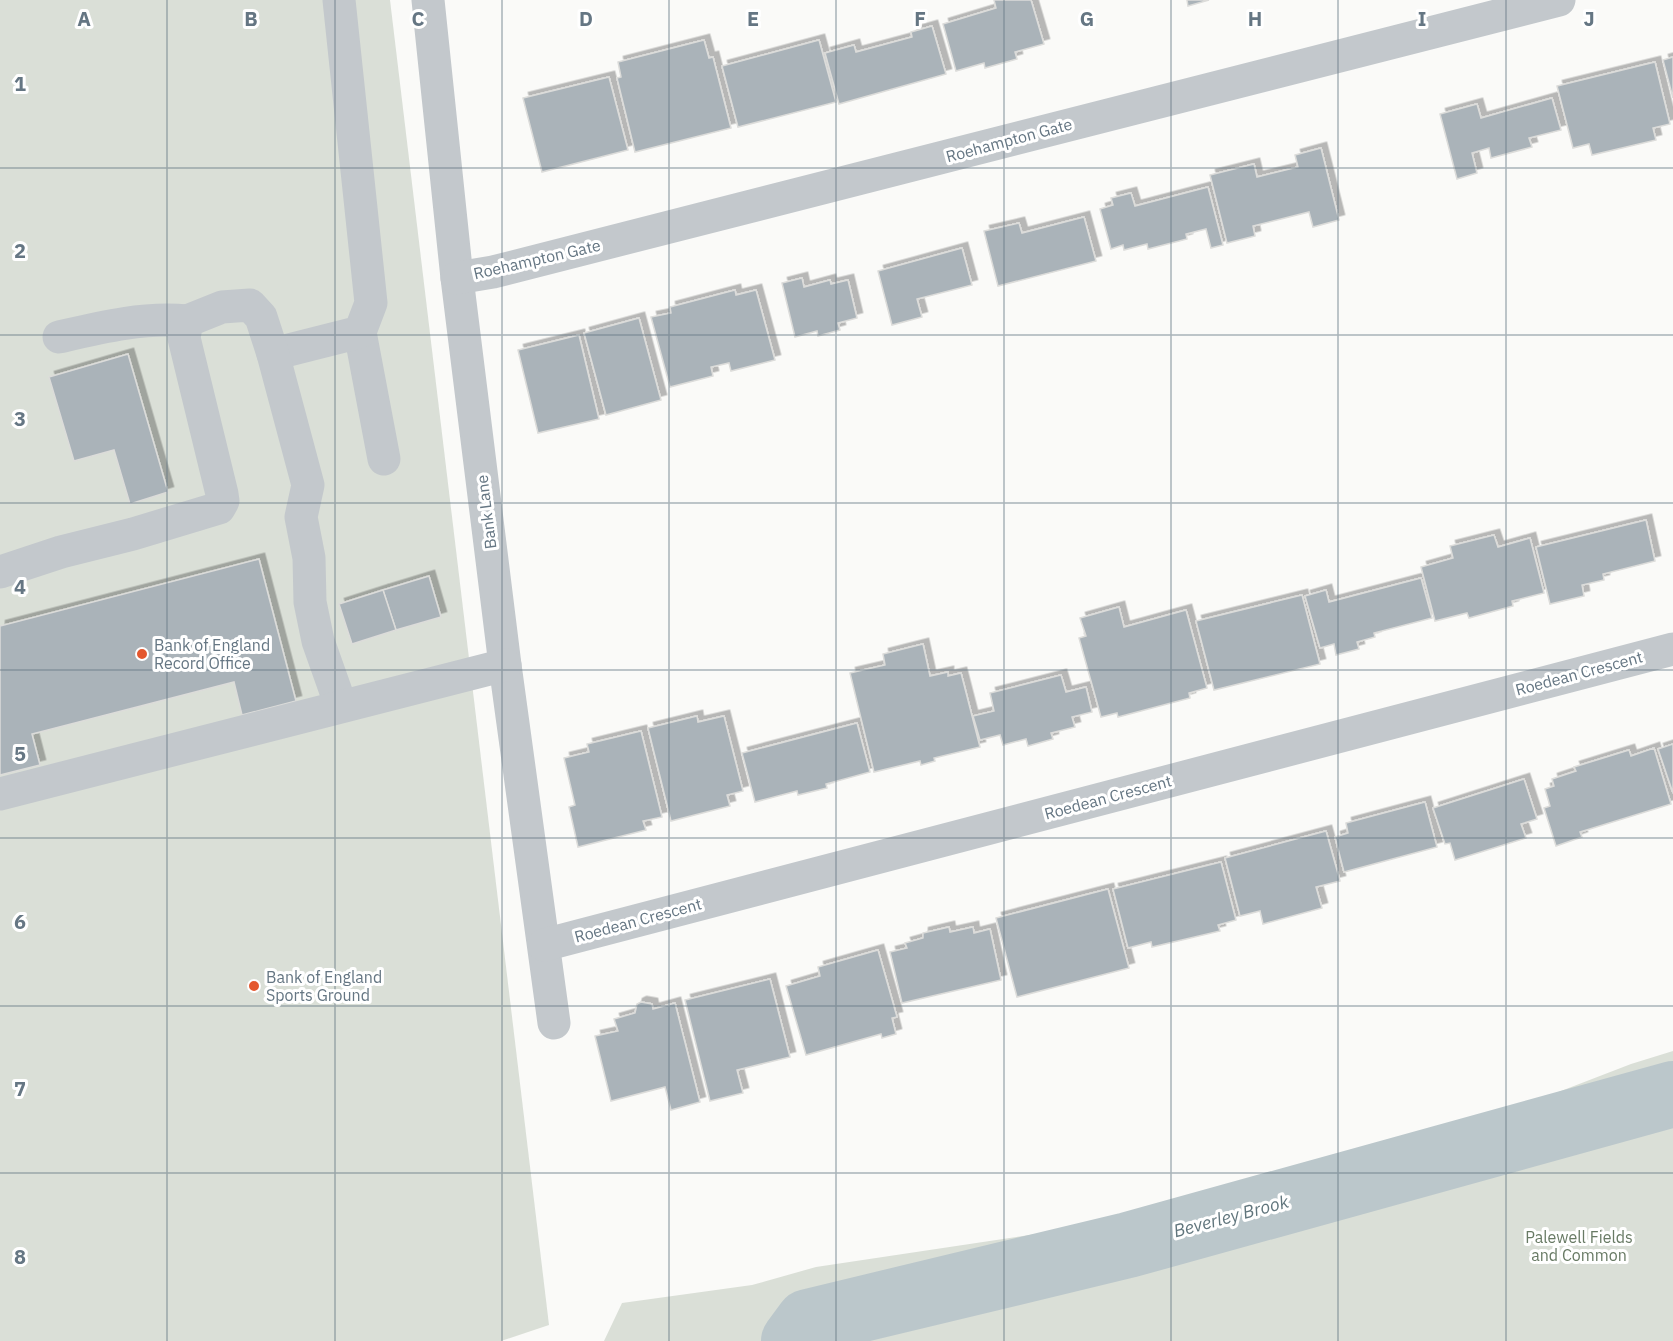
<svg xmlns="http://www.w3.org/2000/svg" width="1673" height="1341" viewBox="0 0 1673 1341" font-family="'IBM Plex Sans',sans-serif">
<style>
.green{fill:#dadfd7}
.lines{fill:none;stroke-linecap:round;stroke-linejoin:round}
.river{stroke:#bbc7cb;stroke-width:66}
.building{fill:#aab3b9;stroke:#dcdcda;stroke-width:1.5;filter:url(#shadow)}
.minor{stroke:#c3c8cc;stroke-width:33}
.grid{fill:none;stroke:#657683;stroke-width:1.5;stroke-opacity:0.55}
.poi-dot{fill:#e4572e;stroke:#fff;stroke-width:2}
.labels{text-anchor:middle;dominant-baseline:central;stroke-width:6;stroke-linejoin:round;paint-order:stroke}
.street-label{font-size:16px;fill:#657683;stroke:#fff}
.poi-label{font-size:16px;fill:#657683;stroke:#fff;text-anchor:start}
.park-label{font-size:16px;fill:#687a64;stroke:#fff}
.water-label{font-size:18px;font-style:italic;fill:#60757c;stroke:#fff}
.grid-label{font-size:20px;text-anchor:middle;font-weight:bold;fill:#657683;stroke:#fff;stroke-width:6;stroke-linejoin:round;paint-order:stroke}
</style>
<defs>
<filter id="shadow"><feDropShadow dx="5.5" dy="-5.5" stdDeviation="0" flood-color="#0004"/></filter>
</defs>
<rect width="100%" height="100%" fill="#fafaf8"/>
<g class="green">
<path d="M 0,0 L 390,0 L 549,1325 L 501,1341 L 0,1341 Z"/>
<path d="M 1673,1051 L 1673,1341 L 604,1341 L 622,1303 L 752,1285 L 816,1267 L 1070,1229 L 1465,1128 L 1631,1064 Z"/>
</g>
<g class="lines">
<path class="river" d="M 794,1341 L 808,1322 L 1128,1245 L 1673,1094"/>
</g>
<g class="building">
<path d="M 994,0 L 1031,0 L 1044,44 L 1015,52 L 1017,59 L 985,68 L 984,63 L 956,71 L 943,24 L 996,8 Z"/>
<path d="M 1187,0 L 1209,0 L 1188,6 Z"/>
<path d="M 932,26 L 946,74 L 839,104 L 825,53 L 854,45 L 856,52 L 912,37 L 911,32 Z"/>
<path d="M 704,40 L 709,58 L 713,57 L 731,128 L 635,152 L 617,78 L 621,77 L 618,62 Z"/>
<path d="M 819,40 L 836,102 L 738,127 L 722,66 Z"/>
<path d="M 1673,57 L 1673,98 L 1663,60 Z"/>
<path d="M 1655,62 L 1670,124 L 1653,128 L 1656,140 L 1592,155 L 1589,144 L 1573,148 L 1557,86 Z"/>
<path d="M 609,77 L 628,150 L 542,172 L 523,98 Z"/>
<path d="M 1552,98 L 1561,130 L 1529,138 L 1532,147 L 1491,158 L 1489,148 L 1472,153 L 1477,173 L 1457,179 L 1440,114 L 1477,104 L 1481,118 Z"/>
<path d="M 1321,148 L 1339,220 L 1313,227 L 1309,212 L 1253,226 L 1255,236 L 1227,243 L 1210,175 L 1254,164 L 1257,177 L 1298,167 L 1295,155 Z"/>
<path d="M 1208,187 L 1223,245 L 1211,248 L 1206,229 L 1186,234 L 1187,239 L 1148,249 L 1147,244 L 1124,250 L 1123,245 L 1111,249 L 1100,209 L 1113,205 L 1111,198 L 1131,193 L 1135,206 Z"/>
<path d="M 1084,217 L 1096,261 L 998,286 L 984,231 L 1019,223 L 1022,233 Z"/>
<path d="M 962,248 L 972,285 L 917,299 L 922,317 L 892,325 L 878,271 Z"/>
<path d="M 802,278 L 804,287 L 830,280 L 831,284 L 848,280 L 857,318 L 838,323 L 840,330 L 818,336 L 817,331 L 795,337 L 782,283 Z"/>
<path d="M 735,290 L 736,295 L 756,290 L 775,360 L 731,371 L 729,363 L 711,367 L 713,376 L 670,387 L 651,317 L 671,313 L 670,307 Z"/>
<path d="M 639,318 L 661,400 L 606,415 L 584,333 Z"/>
<path d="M 579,335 L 599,419 L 538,433 L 518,350 Z"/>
<path d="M 128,354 L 168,492 L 130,504 L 114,450 L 74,461 L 49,377 Z"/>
<path d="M 1646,520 L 1655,561 L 1603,574 L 1604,580 L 1582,585 L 1584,596 L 1550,604 L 1536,547 Z"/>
<path d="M 1494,535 L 1498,547 L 1530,538 L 1544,593 L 1512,601 L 1513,606 L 1469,618 L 1467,613 L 1435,621 L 1421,567 L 1453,558 L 1450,546 Z"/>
<path d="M 259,559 L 296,701 L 242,715 L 234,682 L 32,734 L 40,765 L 0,775 L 0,626 Z"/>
<path d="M 429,576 L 441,617 L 396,630 L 383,590 Z"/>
<path d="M 1421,578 L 1432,618 L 1374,633 L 1375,637 L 1357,642 L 1359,649 L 1336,655 L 1334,644 L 1320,648 L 1305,596 L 1326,590 L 1329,602 Z"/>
<path d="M 383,590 L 396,630 L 352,644 L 339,604 Z"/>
<path d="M 1302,595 L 1320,664 L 1214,690 L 1196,621 Z"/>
<path d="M 1119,607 L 1124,627 L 1186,610 L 1207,688 L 1189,693 L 1190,698 L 1118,717 L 1117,713 L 1101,717 L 1079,638 L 1086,636 L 1080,618 Z"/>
<path d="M 923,644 L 930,676 L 948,672 L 948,676 L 961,673 L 980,747 L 934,758 L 935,761 L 921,765 L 920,761 L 874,772 L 850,673 L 885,665 L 883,654 Z"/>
<path d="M 1061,675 L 1066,692 L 1086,687 L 1092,712 L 1072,717 L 1075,727 L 1051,733 L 1053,739 L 1028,746 L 1026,739 L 1003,745 L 1000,735 L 980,740 L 973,716 L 994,711 L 990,693 Z"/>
<path d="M 697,716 L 698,722 L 724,716 L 743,791 L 727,795 L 730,806 L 671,821 L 648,728 Z"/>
<path d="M 857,723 L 870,772 L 826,784 L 827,788 L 798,795 L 797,791 L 755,802 L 742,753 Z"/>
<path d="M 641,731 L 662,817 L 643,821 L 646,830 L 578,847 L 569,807 L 575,805 L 564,758 L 589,752 L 587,744 Z"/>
<path d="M 1673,744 L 1673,793 L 1658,749 Z"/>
<path d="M 1654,748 L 1671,804 L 1580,832 L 1582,837 L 1556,846 L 1544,808 L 1550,806 L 1545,789 L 1554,786 L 1552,779 L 1576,771 L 1574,767 L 1629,750 L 1631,756 Z"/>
<path d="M 1524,779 L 1537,819 L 1521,824 L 1526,838 L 1455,860 L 1450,843 L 1445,844 L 1433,808 Z"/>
<path d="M 1425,802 L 1437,847 L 1344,872 L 1335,837 L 1348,833 L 1346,823 Z"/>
<path d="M 1326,831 L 1340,881 L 1316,887 L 1322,908 L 1263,924 L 1260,911 L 1240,916 L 1225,858 Z"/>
<path d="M 1221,862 L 1236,920 L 1218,925 L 1220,931 L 1152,947 L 1151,942 L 1128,948 L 1113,889 Z"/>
<path d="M 1108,889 L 1129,968 L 1017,997 L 996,918 Z"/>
<path d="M 949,927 L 950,932 L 973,927 L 974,933 L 990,929 L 1001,980 L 902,1003 L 890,952 L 907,948 L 905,943 L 923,938 L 923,933 Z"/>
<path d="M 878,950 L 897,1017 L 892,1018 L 896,1034 L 882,1038 L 881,1034 L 806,1055 L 786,986 L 820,976 L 818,967 Z"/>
<path d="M 770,979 L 790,1057 L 737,1070 L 743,1093 L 710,1101 L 685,1000 Z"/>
<path d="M 641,1002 L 652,1004 L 653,1009 L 675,1003 L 700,1102 L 671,1110 L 665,1087 L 611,1101 L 595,1036 L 618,1031 L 614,1019 L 635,1013 L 637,1004 Z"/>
</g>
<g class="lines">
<g class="minor">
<path d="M 428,0 L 457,278 L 505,665 L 554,1023"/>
<path d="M 457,278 L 493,272 L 1559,0"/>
<path d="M 360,332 L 384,459"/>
<path d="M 59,337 C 102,327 143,317 187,321"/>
<path d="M 273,354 L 360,332 L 371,303 L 339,0"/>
<path d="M 0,572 L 61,552 L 133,534 L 219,508 L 223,501 L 222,494 L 184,338 L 187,321 L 222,307 L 250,305 L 261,317 L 273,354 L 308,485 L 301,517 L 309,558 L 310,602 L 318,641 L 341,706"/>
<path d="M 0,794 L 505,665"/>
<path d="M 544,945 L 1673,649"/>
</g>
</g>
<path class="grid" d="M 167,0 L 167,1341M 335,0 L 335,1341M 502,0 L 502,1341M 669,0 L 669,1341M 836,0 L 836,1341M 1004,0 L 1004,1341M 1171,0 L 1171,1341M 1338,0 L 1338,1341M 1506,0 L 1506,1341M 0,168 L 1673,168M 0,335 L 1673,335M 0,503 L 1673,503M 0,670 L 1673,670M 0,838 L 1673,838M 0,1006 L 1673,1006M 0,1173 L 1673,1173"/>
<g class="poi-dot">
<circle cx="142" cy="654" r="6"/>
<circle cx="254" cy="986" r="6"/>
</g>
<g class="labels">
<g class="street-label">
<text transform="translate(1009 140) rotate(-15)">Roehampton Gate</text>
<text transform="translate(537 259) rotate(-13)">Roehampton Gate</text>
<text transform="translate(486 512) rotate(-97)">Bank Lane</text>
<text transform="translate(1579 673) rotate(-15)">Roedean Crescent</text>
<text transform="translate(1108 797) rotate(-15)">Roedean Crescent</text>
<text transform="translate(638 920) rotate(-15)">Roedean Crescent</text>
</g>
<g class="poi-label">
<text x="154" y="645">Bank of England<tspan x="154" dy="18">Record Office</tspan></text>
<text x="266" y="977">Bank of England<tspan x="266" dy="18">Sports Ground</tspan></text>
</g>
<g class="park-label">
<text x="1579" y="1237">Palewell Fields<tspan x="1579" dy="18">and Common</tspan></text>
</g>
<g class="water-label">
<text transform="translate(1231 1216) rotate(-15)">Beverley Brook</text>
</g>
</g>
<g class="grid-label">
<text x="84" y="26">A</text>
<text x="251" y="26">B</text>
<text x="418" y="26">C</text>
<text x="586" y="26">D</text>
<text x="753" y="26">E</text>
<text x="920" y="26">F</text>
<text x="1087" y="26">G</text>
<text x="1255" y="26">H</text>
<text x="1422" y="26">I</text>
<text x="1589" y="26">J</text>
<text x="20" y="91">1</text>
<text x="20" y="258">2</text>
<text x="20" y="426">3</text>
<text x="20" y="594">4</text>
<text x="20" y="761">5</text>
<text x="20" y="929">6</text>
<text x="20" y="1096">7</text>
<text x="20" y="1264">8</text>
</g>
</svg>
